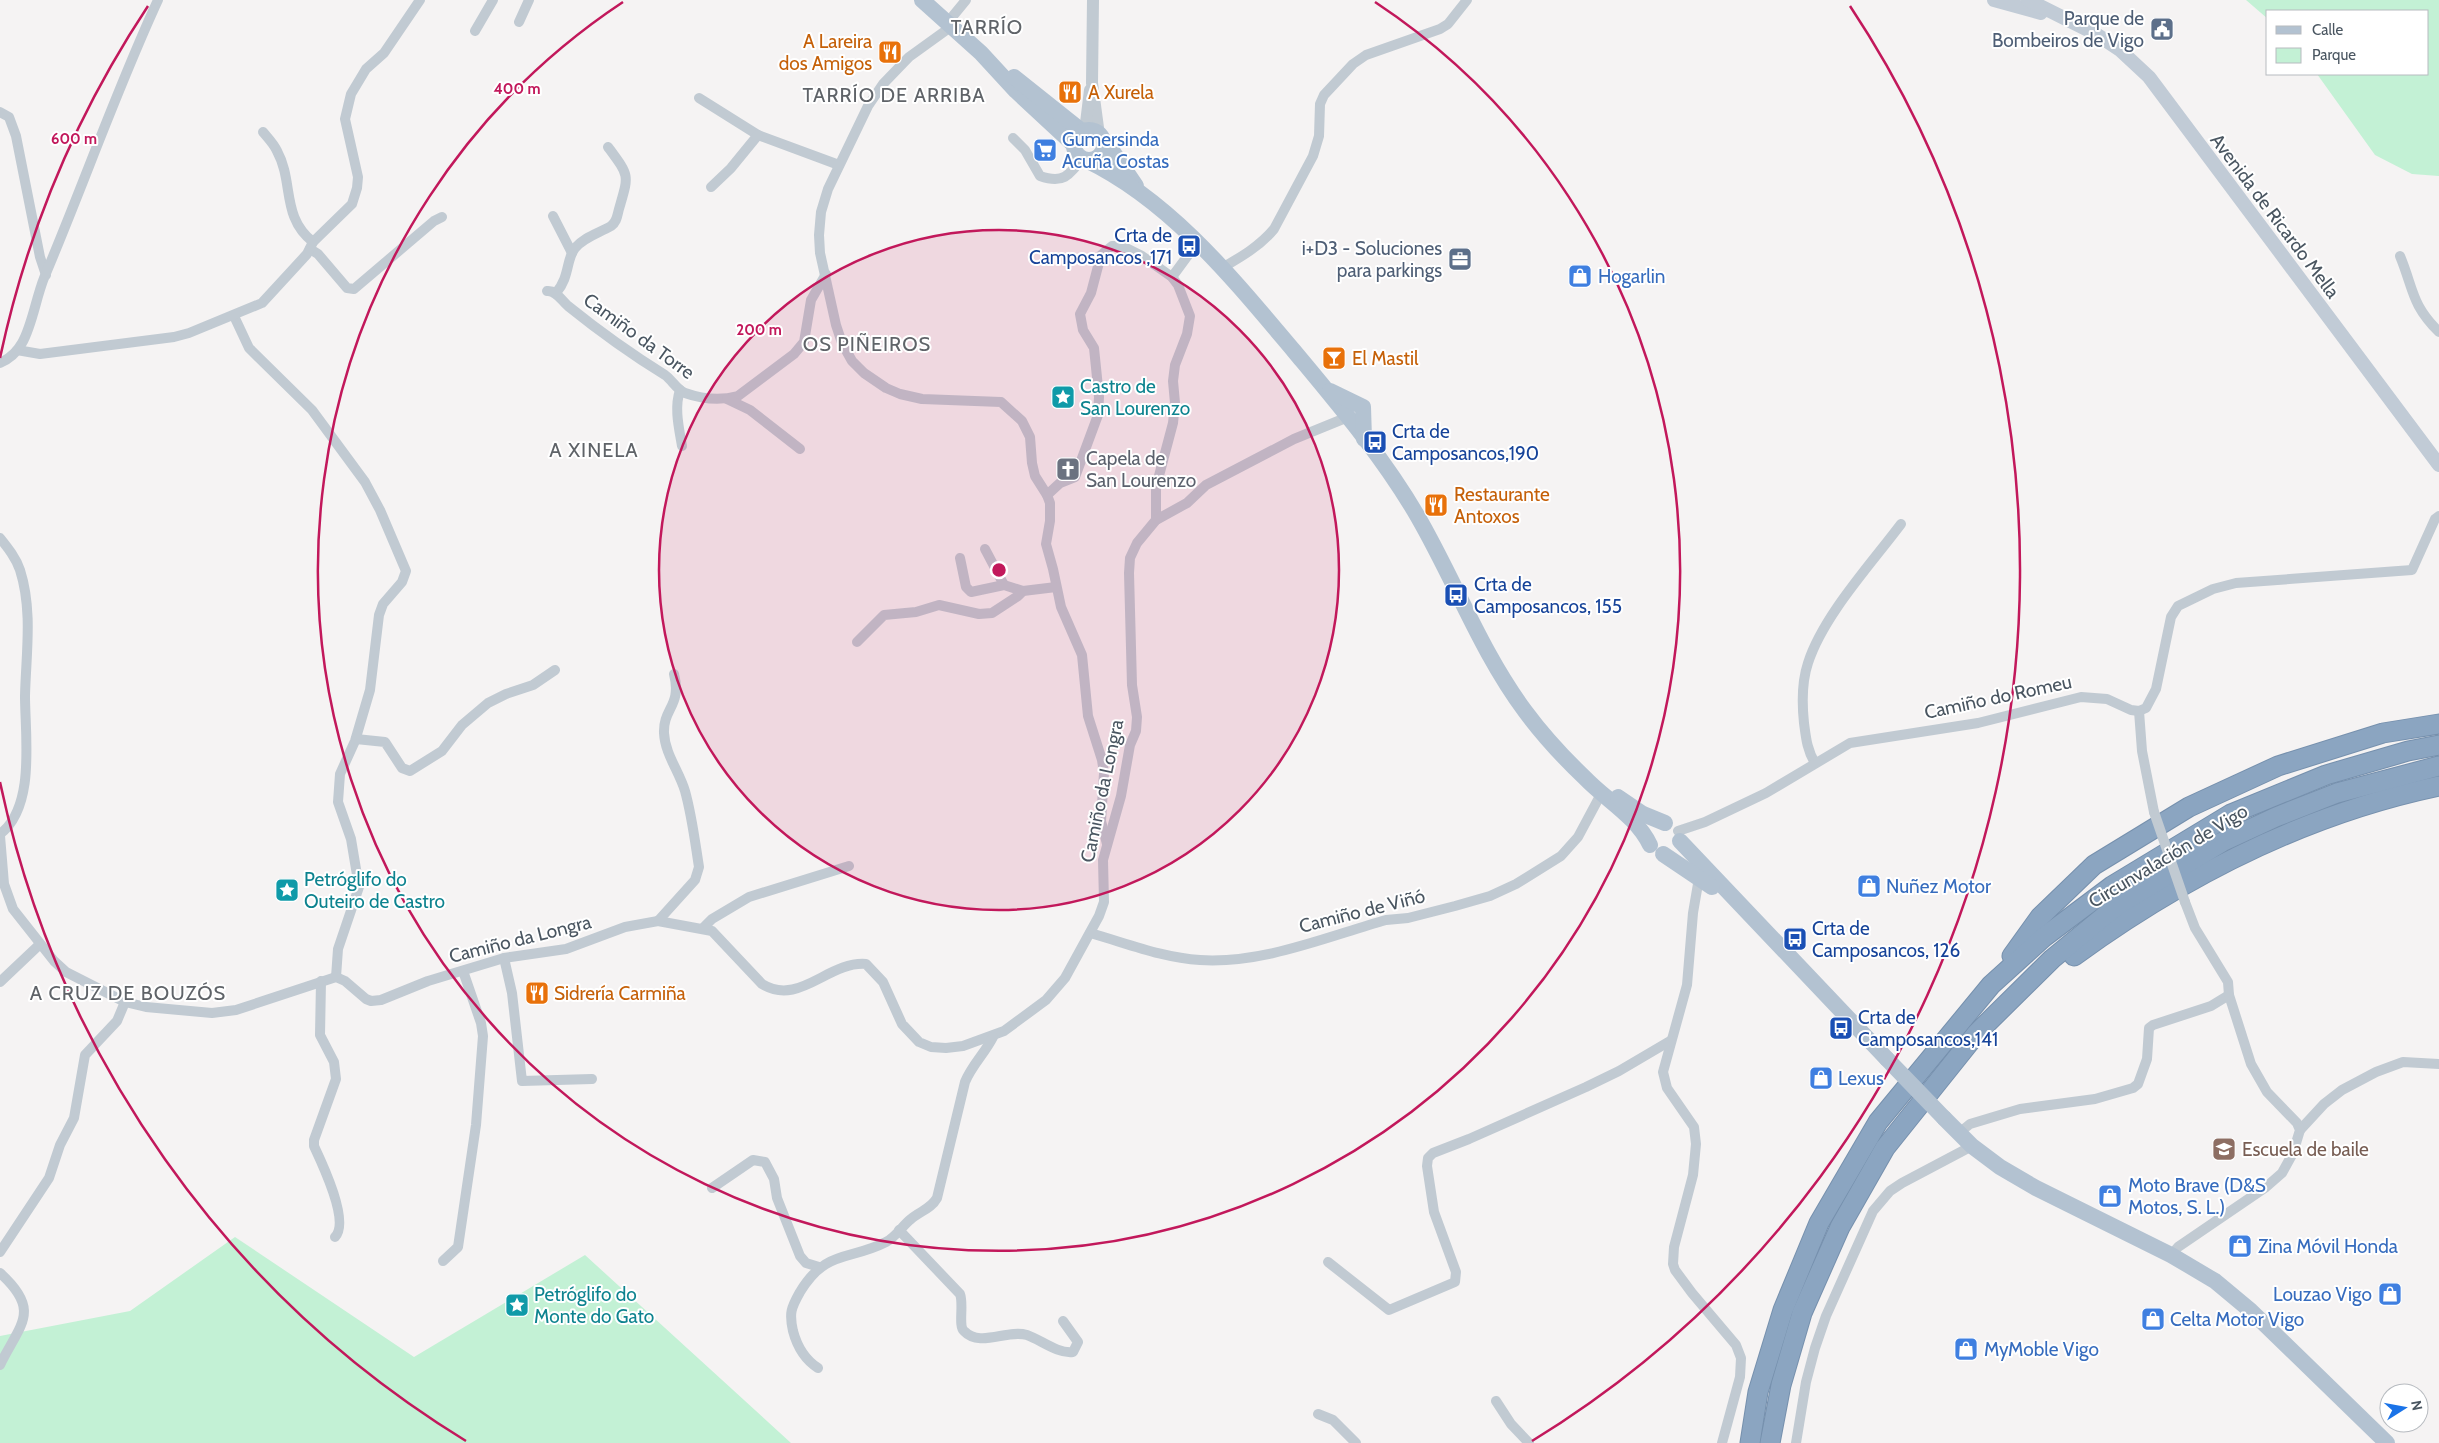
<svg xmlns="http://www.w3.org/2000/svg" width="2439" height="1443" viewBox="0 0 2439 1443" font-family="Cabin,sans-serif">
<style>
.green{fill:#c3f1d5}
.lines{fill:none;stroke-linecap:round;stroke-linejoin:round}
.motorway-casing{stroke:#7690ad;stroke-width:21}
.minor{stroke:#c1cad2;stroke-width:10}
.tertiary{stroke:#c1cad2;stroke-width:12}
.secondary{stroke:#c1cbd6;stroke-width:14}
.primary{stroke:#b3c2d1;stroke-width:16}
.motorway{stroke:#8ba5c1;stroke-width:19}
.minor-bridge{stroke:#c1cad2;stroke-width:10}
.primary-bridge{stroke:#b3c2d1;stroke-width:16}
.ring{fill:none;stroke:#c2185b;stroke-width:2.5}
.labels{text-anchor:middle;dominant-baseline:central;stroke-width:4;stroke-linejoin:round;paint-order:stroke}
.service-label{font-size:19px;fill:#4e5e75;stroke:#fff;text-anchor:end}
.food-label{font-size:19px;fill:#c56008;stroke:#fff;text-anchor:start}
.shop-label{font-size:19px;fill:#366cbe;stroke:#fff;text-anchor:start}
.street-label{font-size:19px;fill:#4a5661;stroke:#fff}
.transit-label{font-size:19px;fill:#164399;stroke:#fff;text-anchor:start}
.culture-label{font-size:19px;fill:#0d838f;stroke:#fff;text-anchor:start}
.worship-label{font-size:19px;fill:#5b616d;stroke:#fff;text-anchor:start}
.education-label{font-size:19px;fill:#785e54;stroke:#fff;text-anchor:start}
.neighbourhood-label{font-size:20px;letter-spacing:1px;fill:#5f6368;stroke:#fff}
.centre{fill:#c2185b;stroke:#fff;stroke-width:2.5}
.ring-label{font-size:15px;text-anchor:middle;font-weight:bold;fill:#c2185b;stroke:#fff;stroke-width:4;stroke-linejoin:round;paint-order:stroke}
</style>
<rect width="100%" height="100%" fill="#f5f3f3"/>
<g class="green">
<path d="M 2246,0 L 2439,0 L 2439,176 L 2412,174 L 2375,155 L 2317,74 L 2428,74 L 2428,11 L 2268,11 L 2268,19 Z"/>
<path d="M 235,1237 L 414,1357 L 585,1255 L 791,1443 L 0,1443 L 0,1336 L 130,1311 Z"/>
</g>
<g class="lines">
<g class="motorway-casing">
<g id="motorway">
<path d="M 2012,956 L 2040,917 L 2094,865 L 2189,807 L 2278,766 L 2383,733 L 2439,724"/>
<path d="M 2074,956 C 2184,876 2305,814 2439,786"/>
<path d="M 1750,1443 L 1758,1392 L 1783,1310 L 1819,1223 L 1878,1122 L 1991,985 L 2044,937 L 2112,886 L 2231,814 L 2326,775 L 2408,751 L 2439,745"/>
<path d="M 1770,1443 L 1781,1385 L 1802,1313 L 1840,1227 L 1885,1148 L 1977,1033 L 2052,959 L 2119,904 L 2222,842 L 2276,817 L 2337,793 L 2439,766"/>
</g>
</g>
<g class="minor">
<path d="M 519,22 L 529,0"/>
<path d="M 948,22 L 966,0"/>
<path d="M 952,26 L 909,57 L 883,84 L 868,106 L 828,189 L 821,212 L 819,235 L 820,253 L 836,325 L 842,343 L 852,361 L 864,373 L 886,388 L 900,394 L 922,399 L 1001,402 L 1022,421 L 1030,437 L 1032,463 L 1035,476 L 1047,495 L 1050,503 L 1050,521 L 1046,544 L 1053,569 L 1061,607 L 1082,655 L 1088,716 L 1102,760 L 1104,773 L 1101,821 L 1107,844"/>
<path d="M 475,31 L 493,0"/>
<path d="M 699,98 L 758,135 L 839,165"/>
<path d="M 0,112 L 9,117 L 16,136 L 40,257 L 46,275"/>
<path d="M 263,132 C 268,138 274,144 277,151 C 294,182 281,217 313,242"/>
<path d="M 1013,138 L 1025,150 L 1040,176 C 1063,184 1069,176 1082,158"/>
<path d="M 711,187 L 731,168 L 758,135"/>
<path d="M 553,216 L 572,253"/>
<path d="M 310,249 L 318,254 L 347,288 L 354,289 L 434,221 L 442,217"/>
<path d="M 2400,256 C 2414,290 2411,304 2439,332"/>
<path d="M 1222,268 C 1241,257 1260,246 1274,229 L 1313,156 L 1319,136 L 1320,104 L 1324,95 L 1353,64 L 1366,55 L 1440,29 L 1448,24 L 1467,0"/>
<path d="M 1172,277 L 1197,243"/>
<path d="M 547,291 C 556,290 561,300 568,306 C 599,331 631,354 665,375 C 672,380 677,390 685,393 C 702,399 720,401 738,396 L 794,354 L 804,342 L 811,300 L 826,274"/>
<path d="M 556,293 C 570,277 566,259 575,248 C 584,237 599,233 611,226 C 617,222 617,216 619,209 C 629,174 630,177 608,147"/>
<path d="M 234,316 L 249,348 L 312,410 L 365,482 L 380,510 L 406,571 L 402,582 L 383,604 L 379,615 L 370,690 L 355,741 L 340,774 L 338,802 L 351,839 L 359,887 L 338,949 L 336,977"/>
<path d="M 17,350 L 40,354 L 174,337 L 189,333 L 262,303 L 307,254 L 313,242 L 352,204 L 357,188 L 358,177 L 345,119 L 351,94 L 366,69 L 384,53 L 420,0"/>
<path d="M 0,363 C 9,359 17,352 22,343 C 32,326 36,298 44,278 C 83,186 116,91 158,0"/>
<path d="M 680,390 C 674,408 679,428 682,446"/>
<path d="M 727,399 L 750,410 L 800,449"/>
<path d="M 1047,495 L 1060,483 L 1075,477 L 1098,415 L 1099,397 L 1094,348 L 1083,330 L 1080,314 L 1091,293 L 1101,255 L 1112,246 L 1122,246 L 1142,256 L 1172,277 L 1178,285 L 1190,316 L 1187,334 L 1175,365 L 1173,381 L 1175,403 L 1173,423 L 1156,487 L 1156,520"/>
<path d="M 0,538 C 8,548 16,558 20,570 C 33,611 26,654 25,696 C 25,735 36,807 0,834"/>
<path d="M 985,549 L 1004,585"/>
<path d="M 960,558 L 966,587 L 971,592 L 1004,585 L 1023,591"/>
<path d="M 857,642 L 884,615 L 916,612 L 939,605 L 979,614 L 992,613 L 1018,596 L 1023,591 L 1056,587"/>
<path d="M 2139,711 L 2142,751 L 2154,812"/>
<path d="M 356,739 L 385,742 L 402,768 L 410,771 L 442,751 L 462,725 L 488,703 L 506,694 L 533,685 L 555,670"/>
<path d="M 1815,763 C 1807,750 1806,738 1804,723 C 1802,704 1802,681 1808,663 C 1823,616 1871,564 1901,524"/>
<path d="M 1678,831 L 1705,822 L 1766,793 L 1850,743 L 1978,723 L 2081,697 L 2107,699 L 2131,710 L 2139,711 L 2146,708 L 2156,689 L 2171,617 L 2178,606 L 2213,589 L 2236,583 L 2412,570 L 2435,519 L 2439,516"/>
<path d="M 0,836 L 4,884 L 13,909 L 54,961 L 66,972 L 125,1002 L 146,1007 L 212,1013 L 236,1010 L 336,977 L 345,981 L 366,999 L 371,1001 L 381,1000 L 428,981 L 504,958 L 566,949 L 625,927 L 658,921 L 712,931 L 762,984 C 799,1007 828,961 866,964 L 883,982 L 902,1024 L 919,1042 L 931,1047 L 946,1048 L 963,1046 L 1004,1031 L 1046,1000 L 1065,978 L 1099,916 L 1104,902 L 1103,860 L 1121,796 L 1130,745 L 1136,731 L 1137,717 L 1132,685 L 1129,573 L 1130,558 L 1137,543 L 1156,520 L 1187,503 L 1206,485 L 1294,439 L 1348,417"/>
<path d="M 1699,878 L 1693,913 L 1687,985 L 1663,1072 L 1667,1088 L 1694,1127 L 1696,1144 L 1693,1175 L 1674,1247 L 1673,1264 L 1675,1270 L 1692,1293 L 1736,1345 L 1741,1358 L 1740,1377 L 1722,1443"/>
<path d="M 658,921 L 695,880 L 699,867 C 695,842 692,816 685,791 C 679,771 665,754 664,733 C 663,708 682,706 674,674"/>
<path d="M 703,928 L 712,919 L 749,897 L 849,866"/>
<path d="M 1090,933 C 1126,943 1163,958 1200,960 C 1263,964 1326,937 1386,920 L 1408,918 L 1455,906 L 1490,896 L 1516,884 L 1561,856 L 1578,837 L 1601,794"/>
<path d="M 504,958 L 512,993 L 522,1081 L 592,1079"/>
<path d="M 321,981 L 320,1035 L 334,1062 L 336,1079 L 314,1140 L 314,1146 C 322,1163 350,1222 335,1237"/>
<path d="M 0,982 L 40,944"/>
<path d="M 2300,1130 L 2324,1104 L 2342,1090 L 2376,1072 L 2403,1062 L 2439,1064"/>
<path d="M 1959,1133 L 1970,1124 L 2020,1109 L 2095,1099 L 2133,1088 L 2138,1084 L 2147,1059 L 2149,1028 L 2153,1025 L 2211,1006 L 2229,995"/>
<path d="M 712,1188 L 753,1160 L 765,1162 L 774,1179 L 777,1198 L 800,1256 L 806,1263 L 819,1267"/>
<path d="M 899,1230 L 960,1294 C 964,1304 958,1326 964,1331 C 980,1348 1007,1329 1027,1335 C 1041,1340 1058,1354 1073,1352 L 1078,1342 L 1063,1321"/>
<path d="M 0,1252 L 49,1178 L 60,1145 L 74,1118 L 85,1055 L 117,1021 L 125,1002"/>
<path d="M 2171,1255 L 2178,1247 L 2266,1187 L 2282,1173 L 2293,1153 L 2300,1130 L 2297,1123 L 2267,1092 L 2251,1064 L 2229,995 L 2228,982 L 2195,928 L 2185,902"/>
<path d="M 443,1261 L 458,1247 L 476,1125 L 483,1036 L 481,1023 L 463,971"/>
<path d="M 1328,1262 L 1389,1310 L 1455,1282 L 1456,1272 L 1434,1212 L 1427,1166 L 1428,1158 L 1433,1153 L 1469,1139 L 1586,1087 L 1619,1071 L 1670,1041"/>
<path d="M 0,1273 C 42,1311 20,1324 0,1365"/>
<path d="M 818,1368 C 804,1359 797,1346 793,1331 C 789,1313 791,1308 800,1292 C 826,1249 849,1261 886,1242 C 896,1237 902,1226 911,1219 C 920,1211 931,1209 937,1198 L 965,1082 C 972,1065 985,1053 993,1037"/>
<path d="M 1496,1401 L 1511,1424 L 1529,1443"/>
<path d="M 1318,1414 L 1333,1420 L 1356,1443"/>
<path d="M 1796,1443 L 1806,1382 L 1815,1348 L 1826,1316 L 1873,1211 L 1890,1191 L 1902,1183 L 1972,1146"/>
</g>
<g class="tertiary">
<path d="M 1093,0 L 1092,83 L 1099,135"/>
<path d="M 1085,131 L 1090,90"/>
</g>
<g class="secondary">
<path d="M 1994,0 L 2041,13"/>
<path d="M 2028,0 L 2096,34 L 2120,50 L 2149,77 L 2439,465"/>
</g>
<g class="primary">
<path d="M 922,0 L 981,53 L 1016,91 L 1074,145"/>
<path d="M 1014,77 L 1083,132"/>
<circle cx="1089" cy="145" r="15"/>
<path d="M 1104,144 L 1113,152 L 1136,186"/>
<path d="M 1086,160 C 1171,201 1234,280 1294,351 C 1338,404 1384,458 1418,517 C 1455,581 1481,652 1525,711 C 1542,734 1564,758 1585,778 C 1606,800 1637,817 1650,845"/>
<path d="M 1330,391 L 1363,407 L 1364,439"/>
<path d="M 1618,797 L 1643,814 L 1665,823"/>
<path d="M 1680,841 L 1887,1059"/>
<path d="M 1663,854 L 1712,887"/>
<path d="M 1944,1118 L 1972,1146 L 2000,1167 L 2036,1188 L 2171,1255 L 2215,1281 L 2251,1311 L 2387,1443"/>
</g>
<use href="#motorway" class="motorway"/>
<path class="minor-bridge" d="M 2154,812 L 2185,902"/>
<path class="primary-bridge" d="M 1887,1059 L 1944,1118"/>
</g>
<circle cx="999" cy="570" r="340" fill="#c2185b" fill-opacity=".12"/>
<g class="ring">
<circle cx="999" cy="570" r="340"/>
<path d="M1375 2A681 681 0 1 1 623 2"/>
<path d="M466 1441A1021 1021 0 0 1 0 782M0 358A1021 1021 0 0 1 148 6M1850 6A1021 1021 0 0 1 1532 1441"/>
</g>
<defs>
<g id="civic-square" transform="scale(1.25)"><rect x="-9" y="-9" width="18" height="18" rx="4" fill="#5c6f8a" stroke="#fff"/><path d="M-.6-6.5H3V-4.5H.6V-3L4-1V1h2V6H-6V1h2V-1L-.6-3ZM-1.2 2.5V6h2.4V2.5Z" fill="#fff"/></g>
<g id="restaurant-square" transform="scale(1.25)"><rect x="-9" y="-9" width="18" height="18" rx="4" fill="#e8710a" stroke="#fff"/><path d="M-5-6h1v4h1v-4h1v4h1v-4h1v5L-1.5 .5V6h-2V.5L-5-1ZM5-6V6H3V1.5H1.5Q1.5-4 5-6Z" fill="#fff"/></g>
<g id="supermarket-square" transform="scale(1.25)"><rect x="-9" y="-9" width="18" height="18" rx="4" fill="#3f7fe0" stroke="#fff"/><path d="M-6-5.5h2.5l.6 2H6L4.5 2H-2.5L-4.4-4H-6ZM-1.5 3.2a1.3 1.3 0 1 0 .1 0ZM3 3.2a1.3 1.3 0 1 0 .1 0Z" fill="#fff"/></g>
<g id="bus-square" transform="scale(1.25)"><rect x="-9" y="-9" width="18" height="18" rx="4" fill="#1a4fb4" stroke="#fff"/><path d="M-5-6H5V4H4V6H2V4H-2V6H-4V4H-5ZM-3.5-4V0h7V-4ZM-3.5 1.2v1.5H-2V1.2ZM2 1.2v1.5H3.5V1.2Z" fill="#fff"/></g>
<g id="office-square" transform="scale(1.25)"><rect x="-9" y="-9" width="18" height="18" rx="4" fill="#5c6f8a" stroke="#fff"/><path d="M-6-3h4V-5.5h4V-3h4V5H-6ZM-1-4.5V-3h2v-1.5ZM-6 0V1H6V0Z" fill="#fff"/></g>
<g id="shop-square" transform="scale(1.25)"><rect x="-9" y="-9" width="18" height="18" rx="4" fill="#3f7fe0" stroke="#fff"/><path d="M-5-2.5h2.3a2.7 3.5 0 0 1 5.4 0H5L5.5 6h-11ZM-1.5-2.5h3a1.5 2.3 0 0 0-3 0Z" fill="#fff"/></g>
<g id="bar-square" transform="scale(1.25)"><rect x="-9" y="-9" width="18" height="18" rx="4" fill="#e8710a" stroke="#fff"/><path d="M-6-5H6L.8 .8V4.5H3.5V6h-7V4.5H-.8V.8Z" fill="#fff"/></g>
<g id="sight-square" transform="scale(1.25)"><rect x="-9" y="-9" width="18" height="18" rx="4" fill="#0f9aa8" stroke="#fff"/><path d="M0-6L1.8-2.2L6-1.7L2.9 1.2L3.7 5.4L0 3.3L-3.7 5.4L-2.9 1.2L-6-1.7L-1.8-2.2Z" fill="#fff"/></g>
<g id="church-square" transform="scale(1.25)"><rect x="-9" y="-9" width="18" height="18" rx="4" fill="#6b7280" stroke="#fff"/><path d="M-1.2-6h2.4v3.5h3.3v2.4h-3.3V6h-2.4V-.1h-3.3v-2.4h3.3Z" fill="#fff"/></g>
<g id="school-square" transform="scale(1.25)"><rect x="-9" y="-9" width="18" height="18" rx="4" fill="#8d6e63" stroke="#fff"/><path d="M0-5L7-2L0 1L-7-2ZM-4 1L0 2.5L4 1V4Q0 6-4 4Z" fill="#fff"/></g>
</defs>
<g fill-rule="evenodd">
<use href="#civic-square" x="2162" y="29"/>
<use href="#restaurant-square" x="890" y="52"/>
<use href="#restaurant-square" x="1070" y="92"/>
<use href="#supermarket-square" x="1045" y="150"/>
<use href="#bus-square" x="1189" y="246"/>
<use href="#office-square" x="1460" y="259"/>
<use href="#shop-square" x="1580" y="276"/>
<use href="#bar-square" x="1334" y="358"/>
<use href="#sight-square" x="1063" y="397"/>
<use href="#bus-square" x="1375" y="442"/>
<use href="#church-square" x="1068" y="469"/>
<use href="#restaurant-square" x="1436" y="505"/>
<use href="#bus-square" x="1456" y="595"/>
<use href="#shop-square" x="1869" y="886"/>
<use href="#sight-square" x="287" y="890"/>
<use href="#bus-square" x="1795" y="939"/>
<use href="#restaurant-square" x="537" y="993"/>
<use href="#bus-square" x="1841" y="1028"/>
<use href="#shop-square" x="1821" y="1078"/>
<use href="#school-square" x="2224" y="1149"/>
<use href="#shop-square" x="2110" y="1196"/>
<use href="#shop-square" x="2240" y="1246"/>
<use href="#shop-square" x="2390" y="1294"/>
<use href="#sight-square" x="517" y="1305"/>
<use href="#shop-square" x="2153" y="1319"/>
<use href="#shop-square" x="1966" y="1349"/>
</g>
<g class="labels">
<g class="service-label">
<text x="2144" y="18">Parque de<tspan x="2144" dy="22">Bombeiros de Vigo</tspan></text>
<text x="1442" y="248">i+D3 - Soluciones<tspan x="1442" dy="22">para parkings</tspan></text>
</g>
<g class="food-label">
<text x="872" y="41" text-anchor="end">A Lareira<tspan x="872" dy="22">dos Amigos</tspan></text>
<text x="1088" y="92">A Xurela</text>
<text x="1352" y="358">El Mastil</text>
<text x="1454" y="494">Restaurante<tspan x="1454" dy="22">Antoxos</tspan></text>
<text x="554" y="993">Sidrería Carmiña</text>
</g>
<g class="shop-label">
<text x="1062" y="139">Gumersinda<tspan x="1062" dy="22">Acuña Costas</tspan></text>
<text x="1598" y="276">Hogarlin</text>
<text x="1886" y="886">Nuñez Motor</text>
<text x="1838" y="1078">Lexus</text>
<text x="2128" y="1185">Moto Brave (D&amp;S<tspan x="2128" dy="22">Motos, S. L.)</tspan></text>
<text x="2258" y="1246">Zina Móvil Honda</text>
<text x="2372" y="1294" text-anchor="end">Louzao Vigo</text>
<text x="2170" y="1319">Celta Motor Vigo</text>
<text x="1984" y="1349">MyMoble Vigo</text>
</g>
<g class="street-label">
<text transform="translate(2275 216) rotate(53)">Avenida de Ricardo Mella</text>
<text transform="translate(639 336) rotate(36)">Camiño da Torre</text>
<text transform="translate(1998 697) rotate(-12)">Camiño do Romeu</text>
<text transform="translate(1102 791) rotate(-78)">Camiño da Longra</text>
<text transform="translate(2168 856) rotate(-31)">Circunvalación de Vigo</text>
<text transform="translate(1362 911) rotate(-14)">Camiño de Viñó</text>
<text transform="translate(520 939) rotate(-14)">Camiño da Longra</text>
</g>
<g class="transit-label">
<text x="1172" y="235" text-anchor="end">Crta de<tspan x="1172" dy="22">Camposancos ,171</tspan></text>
<text x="1392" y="431">Crta de<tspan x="1392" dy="22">Camposancos,190</tspan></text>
<text x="1474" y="584">Crta de<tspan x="1474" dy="22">Camposancos, 155</tspan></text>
<text x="1812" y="928">Crta de<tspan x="1812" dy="22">Camposancos, 126</tspan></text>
<text x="1858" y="1017">Crta de<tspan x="1858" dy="22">Camposancos,141</tspan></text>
</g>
<g class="culture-label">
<text x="1080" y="386">Castro de<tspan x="1080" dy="22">San Lourenzo</tspan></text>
<text x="304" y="879">Petróglifo do<tspan x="304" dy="22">Outeiro de Castro</tspan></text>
<text x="534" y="1294">Petróglifo do<tspan x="534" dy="22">Monte do Gato</tspan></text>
</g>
<g class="worship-label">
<text x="1086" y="458">Capela de<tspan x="1086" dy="22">San Lourenzo</tspan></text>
</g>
<g class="education-label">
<text x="2242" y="1149">Escuela de baile</text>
</g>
<g class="neighbourhood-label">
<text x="987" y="27">TARRÍO</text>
<text x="894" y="95">TARRÍO DE ARRIBA</text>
<text x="867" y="344">OS PIÑEIROS</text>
<text x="594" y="450">A XINELA</text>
<text x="128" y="993">A CRUZ DE BOUZÓS</text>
</g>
</g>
<circle cx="999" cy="570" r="8" class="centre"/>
<g class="ring-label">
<text x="517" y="94">400 m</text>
<text x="74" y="144">600 m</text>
<text x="759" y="335">200 m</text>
</g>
<rect x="2266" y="10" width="162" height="65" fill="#ffffff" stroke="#b7bbc0"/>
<rect x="2276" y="26" width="25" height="8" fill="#b3c2d1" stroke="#b7bbc0"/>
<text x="2312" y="35" font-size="15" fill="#4a5661">Calle</text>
<rect x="2276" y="48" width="25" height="15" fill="#c3f1d5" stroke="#b7bbc0"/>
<text x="2312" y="60" font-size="15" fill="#4a5661">Parque</text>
<g transform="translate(2404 1408) rotate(79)"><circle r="24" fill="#ffffff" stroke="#b7bbc0"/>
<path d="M0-4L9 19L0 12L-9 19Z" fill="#1a73e8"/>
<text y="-8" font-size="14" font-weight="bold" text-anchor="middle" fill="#4a5661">N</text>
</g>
</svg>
